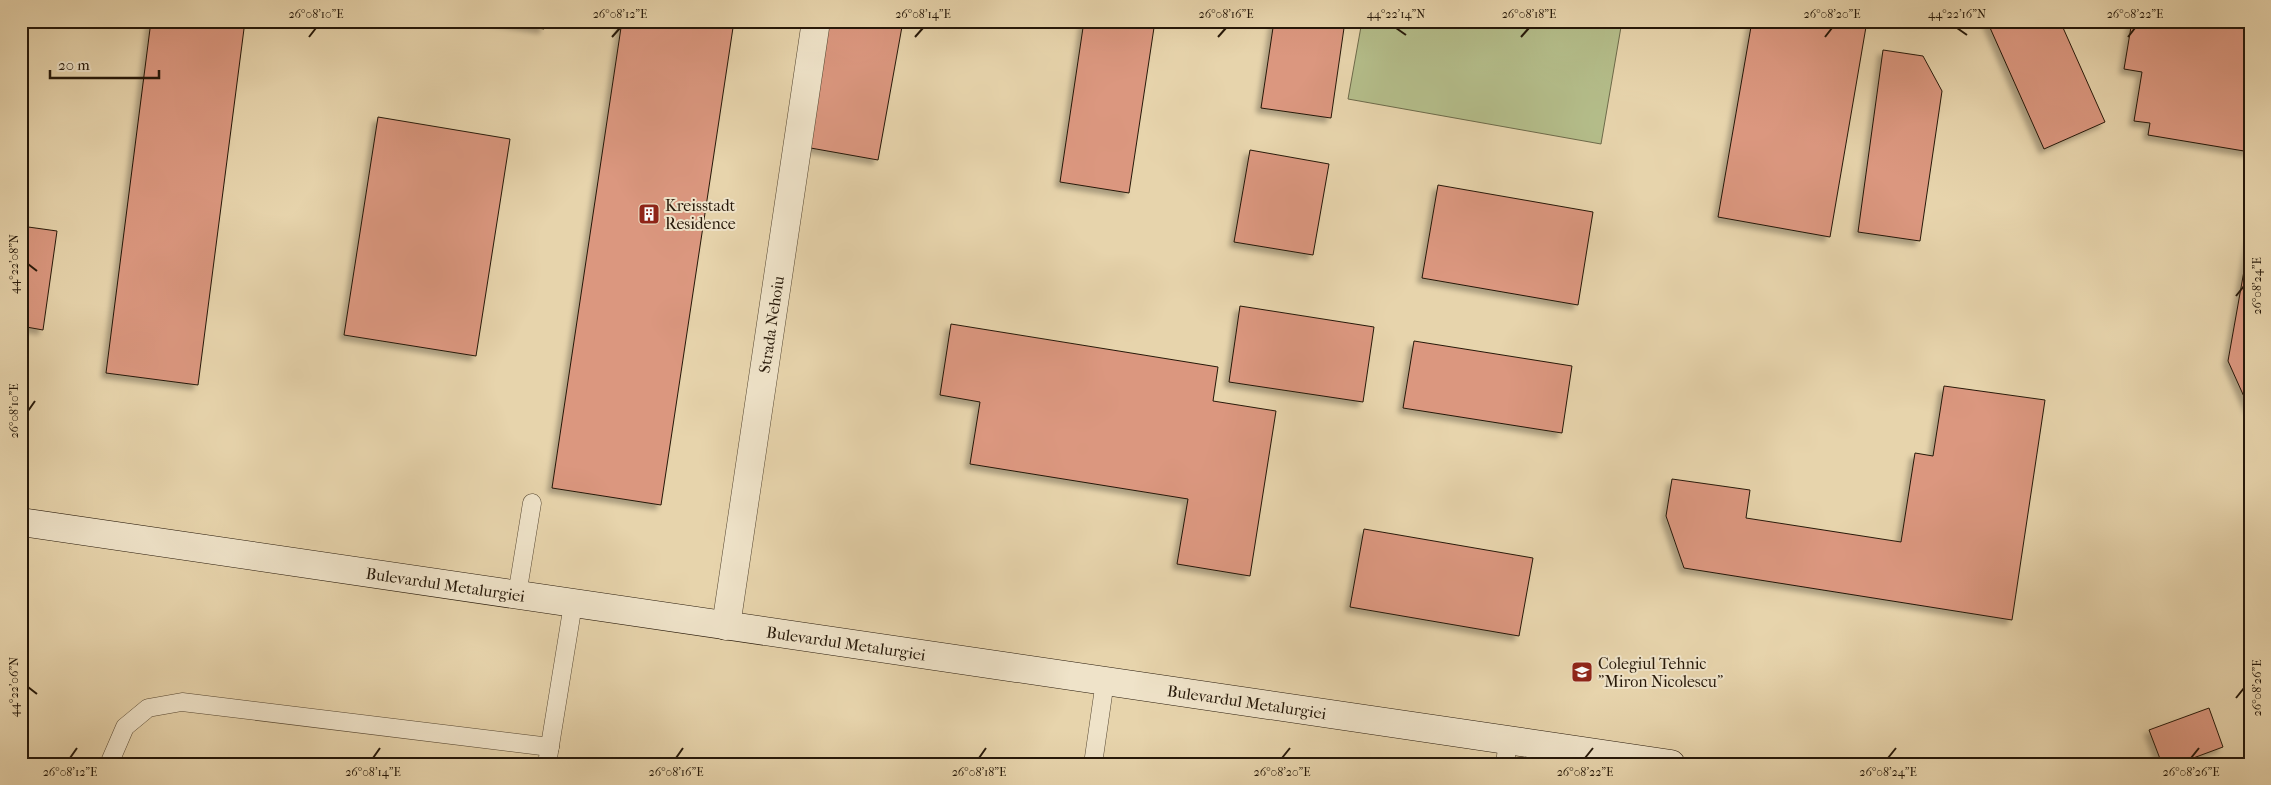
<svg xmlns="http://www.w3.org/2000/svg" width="2271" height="785" viewBox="0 0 2271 785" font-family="'IM FELL French Canon',serif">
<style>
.green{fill:#b4bd8a;stroke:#6d6a4a}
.building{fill:#db977f;stroke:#261809;filter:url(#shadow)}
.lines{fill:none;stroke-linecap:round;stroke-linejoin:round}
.service-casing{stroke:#564732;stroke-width:19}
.minor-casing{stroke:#564732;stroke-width:29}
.secondary-casing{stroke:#261809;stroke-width:29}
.service{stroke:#efe3c9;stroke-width:18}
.minor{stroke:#efe3c9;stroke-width:28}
.secondary{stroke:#efe3c9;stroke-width:28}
.ticks{fill:none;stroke:#261809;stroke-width:2}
.labels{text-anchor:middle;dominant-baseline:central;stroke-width:4;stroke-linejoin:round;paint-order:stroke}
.poi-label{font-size:16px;fill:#261809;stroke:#efe3c9;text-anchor:start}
.street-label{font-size:16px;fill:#261809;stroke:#efe3c9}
.neatline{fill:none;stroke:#261809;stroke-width:2}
.ticks-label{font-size:12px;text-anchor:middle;fill:#261809}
</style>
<defs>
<filter id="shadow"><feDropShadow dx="-4.5" dy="4.5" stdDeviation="2.5" flood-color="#0004"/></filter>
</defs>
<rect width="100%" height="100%" fill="#e7d4ac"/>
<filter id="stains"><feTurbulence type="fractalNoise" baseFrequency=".004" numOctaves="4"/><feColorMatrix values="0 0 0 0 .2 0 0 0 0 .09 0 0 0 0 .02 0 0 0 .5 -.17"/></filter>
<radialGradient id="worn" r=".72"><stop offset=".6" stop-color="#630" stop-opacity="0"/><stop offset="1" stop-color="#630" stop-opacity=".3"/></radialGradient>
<path class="green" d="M 1362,21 L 1622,21 L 1601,144 L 1348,99 Z"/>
<g class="building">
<path d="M 151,21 L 245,21 L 198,385 L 106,373 Z"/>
<path d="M 496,21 L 545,21 L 544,29 Z"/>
<path d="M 622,21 L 734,21 L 661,505 L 552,488 Z"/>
<path d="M 828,21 L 903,21 L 878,160 L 805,147 Z"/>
<path d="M 1084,21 L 1155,21 L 1129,193 L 1060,182 Z"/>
<path d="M 1274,21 L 1345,21 L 1331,118 L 1261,108 Z"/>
<path d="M 1752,21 L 1867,21 L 1830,237 L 1718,217 Z"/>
<path d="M 1987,21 L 2060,21 L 2105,122 L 2044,149 Z"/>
<path d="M 2132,21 L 2250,21 L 2250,152 L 2148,135 L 2150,123 L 2134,121 L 2142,72 L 2124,69 Z"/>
<path d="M 1883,50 L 1923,56 L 1942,91 L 1920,241 L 1858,232 Z"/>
<path d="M 378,117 L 510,139 L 476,356 L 344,335 Z"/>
<path d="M 1250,150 L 1329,164 L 1313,255 L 1234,242 Z"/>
<path d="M 1438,185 L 1593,212 L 1578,305 L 1422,278 Z"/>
<path d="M 21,226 L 57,231 L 43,330 L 21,326 Z"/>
<path d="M 2250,237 L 2250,410 L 2228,361 Z"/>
<path d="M 1240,306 L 1374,327 L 1363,402 L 1229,382 Z"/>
<path d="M 2250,308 L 2250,345 L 2245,344 Z"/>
<path d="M 951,324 L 1218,367 L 1213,401 L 1276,411 L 1250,576 L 1177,564 L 1188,499 L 970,464 L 980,402 L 940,395 Z"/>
<path d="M 1414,341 L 1572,366 L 1562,433 L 1403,408 Z"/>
<path d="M 1944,386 L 2045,400 L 2012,620 L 1684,568 L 1666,516 L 1672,479 L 1750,490 L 1746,518 L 1901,542 L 1915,453 L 1933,456 Z"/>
<path d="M 1364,529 L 1533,558 L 1519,636 L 1350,607 Z"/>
<path d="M 2209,708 L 2223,747 L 2177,764 L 2162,764 L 2149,730 Z"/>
</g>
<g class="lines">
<g class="service-casing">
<g id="service">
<path d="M 517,595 L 532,503"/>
<path d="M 109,764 L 125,727 L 148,708 L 182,702 L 550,747"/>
<path d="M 547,764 L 573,604"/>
<path d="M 1093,764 L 1105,681"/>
<path d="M 1505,764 L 1508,740"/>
</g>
</g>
<g class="minor-casing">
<g id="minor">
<path id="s1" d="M 726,626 L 816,21"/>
</g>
</g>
<g class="secondary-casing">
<g id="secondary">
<path id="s2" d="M 21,522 L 1671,764"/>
</g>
</g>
<use href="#service" class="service"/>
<use href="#minor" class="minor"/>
<use href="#secondary" class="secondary"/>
</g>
<path class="ticks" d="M 1396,28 L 1406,35M 1957,28 L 1967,35M 309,37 L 316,28M 612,37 L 620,28M 915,37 L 923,28M 1218,37 L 1226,28M 1521,37 L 1529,28M 1825,37 L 1832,28M 2128,37 L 2135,28M 28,264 L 37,271M 2236,296 L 2244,286M 28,411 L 35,401M 28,687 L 37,694M 2236,698 L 2244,688M 70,758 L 77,748M 373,758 L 380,748M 676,758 L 683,748M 979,758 L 986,748M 1282,758 L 1290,748M 1585,758 L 1593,748M 1888,758 L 1896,748M 2191,758 L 2199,748"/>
<defs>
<g id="building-square" transform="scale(1.125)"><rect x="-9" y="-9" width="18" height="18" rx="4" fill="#8f2418" stroke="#efe3c9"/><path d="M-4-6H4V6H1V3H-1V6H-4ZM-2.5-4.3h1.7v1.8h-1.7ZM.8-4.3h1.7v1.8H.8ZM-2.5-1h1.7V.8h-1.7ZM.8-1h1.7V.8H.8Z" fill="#fff"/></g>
<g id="school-square" transform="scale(1.125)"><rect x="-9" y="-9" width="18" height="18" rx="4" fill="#8f2418" stroke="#efe3c9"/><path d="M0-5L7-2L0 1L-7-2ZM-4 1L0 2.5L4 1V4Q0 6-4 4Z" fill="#fff"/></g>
</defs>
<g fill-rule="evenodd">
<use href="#building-square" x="649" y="214"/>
<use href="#school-square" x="1582" y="672"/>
</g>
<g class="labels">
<g class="poi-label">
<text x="665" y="205">Kreisstadt<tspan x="665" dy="18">Residence</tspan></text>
<text x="1598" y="663">Colegiul Tehnic<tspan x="1598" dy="18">"Miron Nicolescu"</tspan></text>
</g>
<g class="street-label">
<text stroke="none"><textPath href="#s1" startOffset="305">Strada Nehoiu</textPath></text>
<text stroke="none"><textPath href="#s2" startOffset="429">Bulevardul Metalurgiei</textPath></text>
<text stroke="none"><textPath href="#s2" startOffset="834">Bulevardul Metalurgiei</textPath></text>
<text stroke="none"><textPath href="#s2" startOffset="1239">Bulevardul Metalurgiei</textPath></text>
</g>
</g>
<rect width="2271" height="785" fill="none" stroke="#e7d4ac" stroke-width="55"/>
<path d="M50 70v8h109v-8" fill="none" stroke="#261809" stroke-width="2.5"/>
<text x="58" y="70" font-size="15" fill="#261809" stroke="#efe3c9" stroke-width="4" paint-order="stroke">20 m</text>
<rect x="28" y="28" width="2216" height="730" class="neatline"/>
<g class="ticks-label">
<text x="316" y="18">26°08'10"E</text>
<text x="620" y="18">26°08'12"E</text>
<text x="923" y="18">26°08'14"E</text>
<text x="1226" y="18">26°08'16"E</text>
<text x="1396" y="18">44°22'14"N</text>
<text x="1529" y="18">26°08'18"E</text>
<text x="1832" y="18">26°08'20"E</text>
<text x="1957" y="18">44°22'16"N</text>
<text x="2135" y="18">26°08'22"E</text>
<text transform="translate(14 264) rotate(-90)" y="4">44°22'08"N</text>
<text transform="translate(2257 286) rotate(-90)" y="4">26°08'24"E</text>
<text transform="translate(14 411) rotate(-90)" y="4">26°08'10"E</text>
<text transform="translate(14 687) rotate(-90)" y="4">44°22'06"N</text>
<text transform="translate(2257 688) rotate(-90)" y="4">26°08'26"E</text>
<text x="70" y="776">26°08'12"E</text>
<text x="373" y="776">26°08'14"E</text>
<text x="676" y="776">26°08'16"E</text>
<text x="979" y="776">26°08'18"E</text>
<text x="1282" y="776">26°08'20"E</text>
<text x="1585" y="776">26°08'22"E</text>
<text x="1888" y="776">26°08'24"E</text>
<text x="2191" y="776">26°08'26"E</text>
</g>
<rect width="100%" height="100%" filter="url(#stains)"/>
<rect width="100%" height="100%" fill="url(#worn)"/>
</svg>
